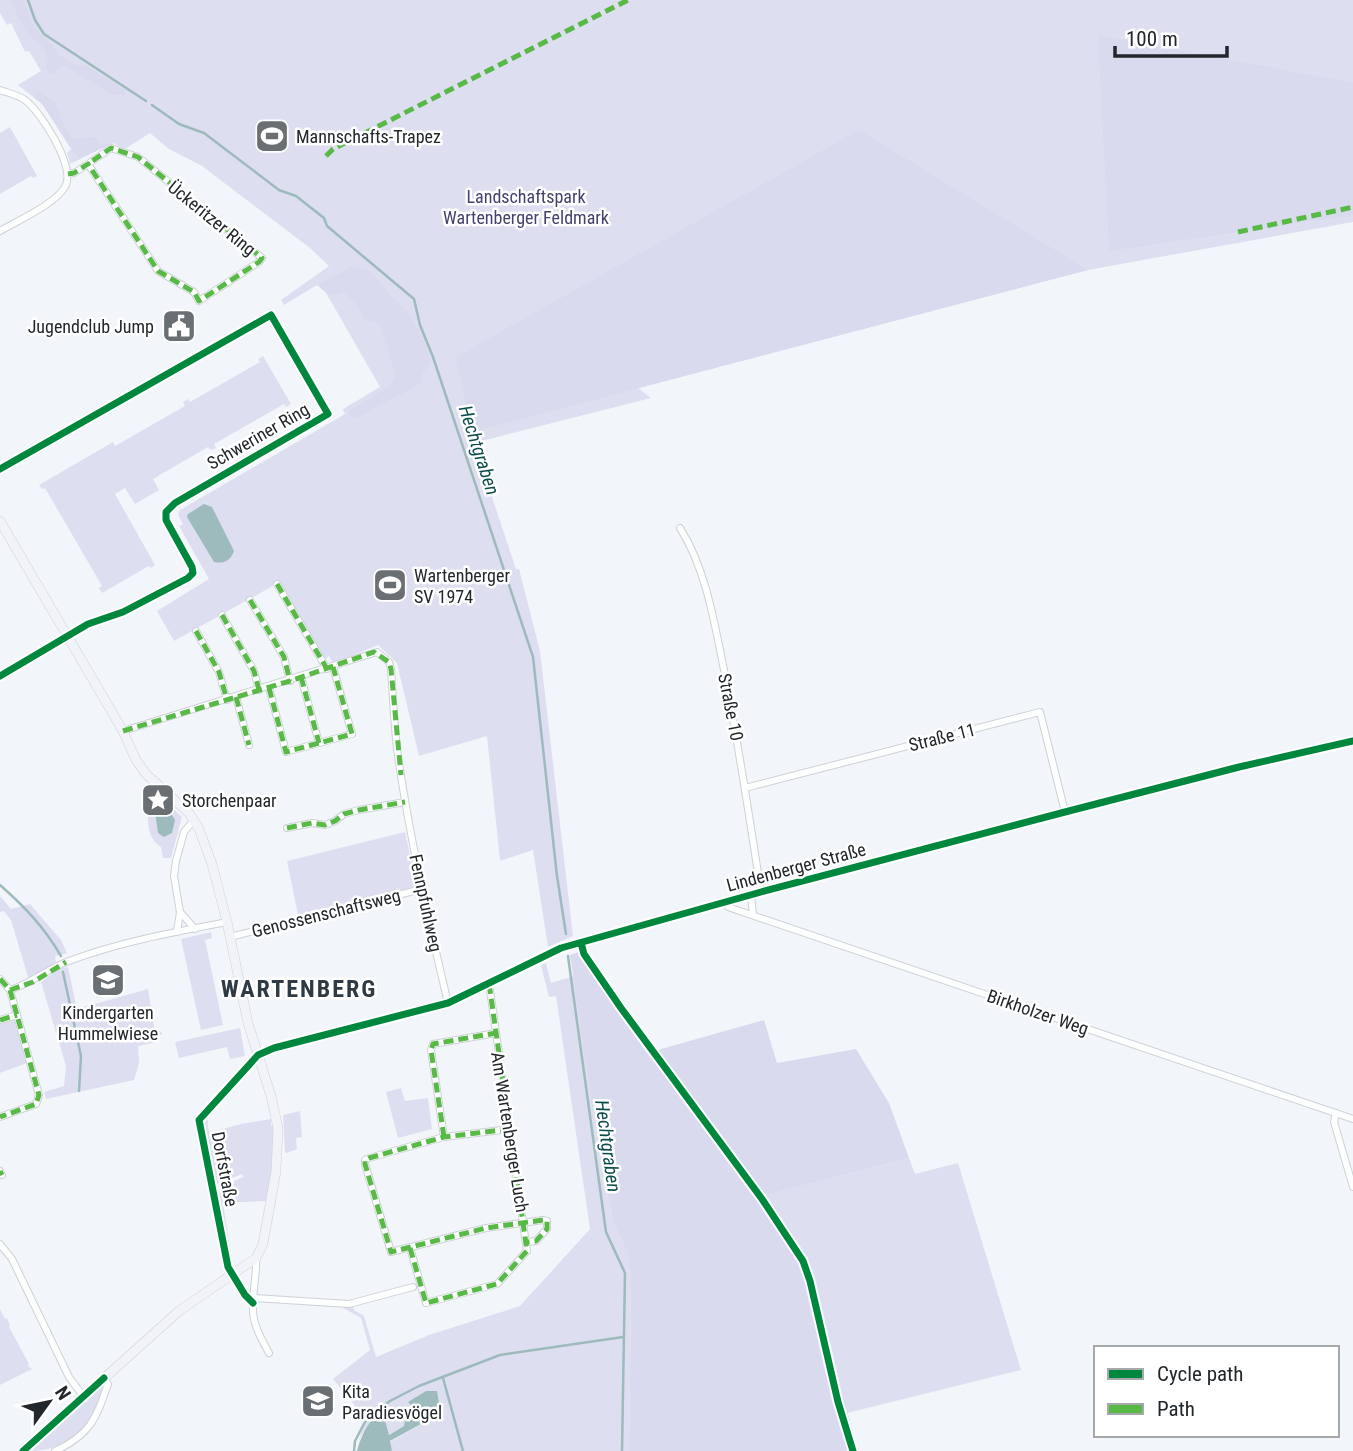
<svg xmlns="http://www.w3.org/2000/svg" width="1353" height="1451" viewBox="0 0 1353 1451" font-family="'Roboto Condensed',sans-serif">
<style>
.green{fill:#dddff0}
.forest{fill:#d9daee}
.water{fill:#9dbabc}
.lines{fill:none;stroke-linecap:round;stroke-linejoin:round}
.stream{stroke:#9dbabc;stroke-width:2.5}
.street-casing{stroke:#ccd2d6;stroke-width:8}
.secondary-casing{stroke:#ccd2d6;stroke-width:10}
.street{stroke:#fdfefe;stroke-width:6}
.secondary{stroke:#f1f3f8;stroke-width:9}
.quiet{stroke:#58b947;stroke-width:5;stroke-dasharray:10 5;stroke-linecap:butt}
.cycleway-casing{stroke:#fff;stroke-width:11}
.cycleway{stroke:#00873e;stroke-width:7}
.labels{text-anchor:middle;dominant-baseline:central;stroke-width:5;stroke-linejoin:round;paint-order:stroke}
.poi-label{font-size:18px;fill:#21272b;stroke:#fff;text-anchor:start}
.park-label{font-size:18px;fill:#43426e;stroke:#fff}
.street-label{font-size:18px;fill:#21272b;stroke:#fff}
.water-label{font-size:19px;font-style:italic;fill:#0d4c4d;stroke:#fff}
.district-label{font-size:24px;font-weight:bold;letter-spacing:2px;fill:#2e3a44;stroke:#fff}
</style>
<rect width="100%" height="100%" fill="#f2f6fa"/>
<g class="green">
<path d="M 0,0 L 1353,0 L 1353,222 L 1088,270 L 633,384 L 651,398 L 474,443 L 516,569 L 519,569 L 540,651 L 573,936 L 548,947 L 533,850 L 500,861 L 487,736 L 419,756 L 397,663 L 378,645 L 333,663 L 329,656 L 323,661 L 278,583 L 174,641 L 157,611 L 209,579 L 179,526 L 183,524 L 178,515 L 180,510 L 345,414 L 343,409 L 380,387 L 325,291 L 317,285 L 284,305 L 281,300 L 329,266 L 310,248 L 202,166 L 169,149 L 150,133 L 125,149 L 113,143 L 70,164 L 67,153 L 71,149 L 42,104 L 18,85 L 41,71 L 29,51 L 25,52 L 11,23 L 7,25 L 0,13 Z"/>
<path d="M 10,127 L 37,176 L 33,178 L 31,176 L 0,194 L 0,133 Z"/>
<path d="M 263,356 L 291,404 L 286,407 L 284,404 L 214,444 L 216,448 L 211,450 L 208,447 L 153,479 L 159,490 L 135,504 L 125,488 L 115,494 L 155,565 L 151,568 L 149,566 L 102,593 L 99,588 L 102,586 L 45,488 L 42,489 L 39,485 L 113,442 L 115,446 L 185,406 L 183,402 L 188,399 L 190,402 L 260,362 L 258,359 Z"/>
<path d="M 154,791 L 182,817 L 171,858 L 163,858 L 161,847 C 142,835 148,808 154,791 Z"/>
<path d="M 405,832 L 416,883 L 414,887 L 298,915 L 287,861 Z"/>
<path d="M 0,896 L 11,909 L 30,904 L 61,940 L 67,953 L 55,956 L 56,962 L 31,979 L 28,977 L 11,920 L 4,911 L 0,912 Z"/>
<path d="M 211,932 L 212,938 L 205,940 L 223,1025 L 201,1030 L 181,939 Z"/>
<path d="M 546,963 L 551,983 L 574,976 L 600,1159 L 613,1221 L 627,1250 L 631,1283 L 629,1451 L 392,1451 L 390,1442 L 441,1413 L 437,1391 L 426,1391 L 409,1402 L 417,1411 L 405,1420 L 404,1426 L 388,1435 L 381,1411 L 361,1436 L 356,1451 L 365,1418 L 333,1379 L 370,1350 L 361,1318 L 343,1308 L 353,1307 L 354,1310 L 364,1316 L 376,1357 L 429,1335 L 520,1306 L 590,1229 L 556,996 L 549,997 L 541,965 Z"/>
<path d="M 68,967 L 77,1009 L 148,989 L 154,1026 L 163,1034 L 156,1036 L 157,1042 L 138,1046 L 139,1063 L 134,1080 L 46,1099 L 44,1092 L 64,1086 L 66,1066 L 41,982 L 59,969 Z"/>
<path d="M 14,1018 L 27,1063 L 0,1073 L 0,1022 Z"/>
<path d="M 240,1028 L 245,1056 L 230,1059 L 227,1047 L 179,1058 L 175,1042 Z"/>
<path d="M 401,1088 L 405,1101 L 428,1098 L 432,1129 L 398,1138 L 386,1092 Z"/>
<path d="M 300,1111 L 302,1137 L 296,1138 L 297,1149 L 287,1153 L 285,1152 L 283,1115 Z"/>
<path d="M 207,1116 L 209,1133 L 241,1124 L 271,1119 L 271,1125 L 274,1126 L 274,1162 L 267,1201 L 223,1203 L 233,1267 L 231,1269 L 217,1194 L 232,1189 L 231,1185 L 234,1184 L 234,1181 L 244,1177 L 242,1174 L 215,1185 L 203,1124 Z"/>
<path d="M 909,1158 L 915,1174 L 958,1163 L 1021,1370 L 847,1413 L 818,1294 L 807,1261 L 765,1195 Z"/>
<path d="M 0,1309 L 5,1319 L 7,1318 L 10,1326 L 9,1327 L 29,1364 L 28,1366 L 32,1369 L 0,1385 Z"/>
<path d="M 104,1383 C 96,1423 71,1451 29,1451 Z"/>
</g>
<g class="forest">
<path d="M 11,0 L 23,0 L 35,29 L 46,38 L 60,56 L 78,66 L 86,65 L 125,90 L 125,95 L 111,94 L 65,66 L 61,66 L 53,74 L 50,73 L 45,68 C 54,48 35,44 26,31 C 20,22 15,10 11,0 Z"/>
<path d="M 1098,35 L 1353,83 L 1353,215 L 1109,251 Z"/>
<path d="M 39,91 L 56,104 L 63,124 L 74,139 L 95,137 L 99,144 L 113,143 L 79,159 L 42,104 L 34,97 Z"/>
<path d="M 859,130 L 1088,270 L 472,432 L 456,357 Z"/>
<path d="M 352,267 L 369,270 L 392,297 L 408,312 L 425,342 L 431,363 L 422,374 L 423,380 L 420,384 L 356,418 L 348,417 L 349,412 L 391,385 L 396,375 L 380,325 L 373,320 L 366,322 L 356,304 L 345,292 C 326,298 332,297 317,285 Z"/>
<path d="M 579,952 L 647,1053 L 764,1020 L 777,1063 L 856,1049 L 889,1103 L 909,1158 L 766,1195 L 807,1261 L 858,1451 L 629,1451 L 631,1283 L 627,1251 L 613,1221 L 600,1159 L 570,955 Z"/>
</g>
<g class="water">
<path d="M 204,504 L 212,507 L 234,551 C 230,561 224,564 214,562 L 187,517 L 188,514 Z"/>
<path d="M 166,805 L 175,820 L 172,833 L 164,837 L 158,833 L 155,812 L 161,806 Z"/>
<path d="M 426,1391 L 437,1391 L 441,1413 L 390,1441 L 392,1451 L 357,1451 C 362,1433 368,1422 382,1410 L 389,1435 L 404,1426 L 405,1420 L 417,1412 L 408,1402 Z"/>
</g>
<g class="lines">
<g class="stream">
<path d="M 28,0 L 35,20 L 44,34 L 146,101"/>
<path d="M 152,105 L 179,124 L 204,133 L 279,190 L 296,196 L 324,218 L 327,226 L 414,299 L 420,325 L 433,357 L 533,657 L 557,876 L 566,934"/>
<path d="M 0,885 C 25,907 44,927 61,956"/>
<path d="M 568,956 L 606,1232 L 625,1273 L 622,1451"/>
<path d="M 63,972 L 81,1056 L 79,1091"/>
<path d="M 443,1378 L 463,1451"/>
<path d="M 354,1451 L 355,1441 L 367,1418 L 390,1401 L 419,1386 L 500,1355 L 623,1337"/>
</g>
<g class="street-casing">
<g id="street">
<path d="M 0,90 C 8,93 18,95 25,100 C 42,113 74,165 66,185 C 58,203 17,221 0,231"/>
<path d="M 68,174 L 74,173 L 88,164 L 158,271 L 194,292 L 199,301 L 259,262 L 262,258 L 138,157 L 111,148 L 88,164"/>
<path d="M 0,469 L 271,315 L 328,414 L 175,503 L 166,512 L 166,520 L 192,567 L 193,573 L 188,578 L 123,612 L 88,624 L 0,676"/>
<path d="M 680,528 C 705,567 714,620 723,665 C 738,740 749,816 761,892"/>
<path d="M 277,584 L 327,669"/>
<path d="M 250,600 L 284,657 L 290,681"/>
<path d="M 222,615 L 254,671 L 259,690"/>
<path d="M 196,631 L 219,672 L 227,700"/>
<path d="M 301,677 L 319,743"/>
<path d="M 269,688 L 286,752 L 352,734 L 333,667"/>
<path d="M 236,697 L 249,745"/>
<path d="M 123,731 L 377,652 L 389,662 L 391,669 C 393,696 394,723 397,749 C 409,835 428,919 448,1003"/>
<path d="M 745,788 L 1040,712 L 1065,812"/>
<path d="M 287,828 L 312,823 L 325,825 L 335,821 L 344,814 L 359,810 L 405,802"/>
<path d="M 751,895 L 753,915"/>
<path d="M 726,902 L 728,907 L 1353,1119"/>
<path d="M 180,912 L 195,929"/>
<path d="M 177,932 L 180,912 L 174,876 L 176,861 L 184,832 L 194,820"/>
<path d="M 230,937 L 422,889"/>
<path d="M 0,979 L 10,990 L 39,1095 L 36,1104 L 0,1117"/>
<path d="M 10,990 C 34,982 47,969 69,961 C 119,942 174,932 227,922"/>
<path d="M 0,1020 L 17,1015"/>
<path d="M 1336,1113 L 1334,1122 L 1353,1187"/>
<path d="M 510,1129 L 444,1137 L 369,1158 L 365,1160 L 365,1164 L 391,1252 L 486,1228 L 543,1220 L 547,1221 L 547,1229 L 536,1241 L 526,1242"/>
<path d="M 444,1137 L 431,1050 L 433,1044 L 496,1033"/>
<path d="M 0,1171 L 2,1175"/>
<path d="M 0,1244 L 12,1259 L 69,1377 L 83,1396"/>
<path d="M 410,1248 L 426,1303 L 497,1284 L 527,1251 L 490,990 L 487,985"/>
<path d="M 256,1258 C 257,1276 252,1292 253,1310 C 253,1325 262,1340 269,1353"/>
<path d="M 254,1298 L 349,1304 L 413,1287"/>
<path d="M 253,1303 L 245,1295 L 228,1267 L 199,1120 L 258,1055 L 274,1048 L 448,1003 L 561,948 L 761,892 L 1065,812 L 1239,767 L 1353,741"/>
<path d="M 55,1451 C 90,1435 96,1419 108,1384 L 104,1378"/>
</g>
</g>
<g class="secondary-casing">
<path id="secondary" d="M 0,521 L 123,731 L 136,760 L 146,774 L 189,813 L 199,829 L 212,864 L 227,922 L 248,1023 L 271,1096 L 278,1128 L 276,1171 L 263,1244 L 256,1258 L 179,1311 L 23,1451"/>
</g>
<use href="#street" class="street"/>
<use href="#secondary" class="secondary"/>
<g class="quiet">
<path d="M 326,156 L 333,149 L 628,0"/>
<path d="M 68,174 L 74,173 L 88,164 L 158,271 L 194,292 L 199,301 L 259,262 L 262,258 L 138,157 L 111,148 L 88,164"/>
<path d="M 1238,232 L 1353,207"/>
<path d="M 277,584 L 327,669"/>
<path d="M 250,600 L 284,657 L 290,681"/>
<path d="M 222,615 L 254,671 L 259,690"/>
<path d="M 196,631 L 219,672 L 227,700"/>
<path d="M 301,677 L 319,743"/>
<path d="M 269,688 L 286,752 L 352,734 L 333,667"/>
<path d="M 236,697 L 249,745"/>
<path d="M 123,731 L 290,681 L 374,652 L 389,662 L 391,669 L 401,775"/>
<path d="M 287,828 L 312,823 L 325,825 L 335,821 L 344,814 L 359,810 L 405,802"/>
<path d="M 0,979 L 10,990 L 39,1095 L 36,1104 L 0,1117"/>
<path d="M 10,990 L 33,982 L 66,962"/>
<path d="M 0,1020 L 17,1015"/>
<path d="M 510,1129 L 444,1137 L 369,1158 L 365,1160 L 365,1164 L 391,1252 L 486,1228 L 543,1220 L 547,1221 L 547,1229 L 536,1241 L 526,1242"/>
<path d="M 444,1137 L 431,1050 L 433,1044 L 496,1033"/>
<path d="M 0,1171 L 2,1175"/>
<path d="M 410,1248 L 426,1303 L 497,1284 L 527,1251 L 490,990 L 487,985"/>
</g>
<g class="cycleway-casing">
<g id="cycleway">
<path d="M 0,469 L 271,315 L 328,414 L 175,503 L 166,512 L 166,520 L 192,567 L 193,573 L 188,578 L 123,612 L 88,624 L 0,676"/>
<path d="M 581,943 L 584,954 L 621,1008 L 762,1199 L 803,1261 L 810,1281 L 838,1402 L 853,1451"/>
<path d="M 253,1303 L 245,1295 L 228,1267 L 199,1120 L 258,1055 L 274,1048 L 448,1003 L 561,948 L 761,892 L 1065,812 L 1239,767 L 1353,741"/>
<path d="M 23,1451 L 104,1378"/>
</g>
</g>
<use href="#cycleway" class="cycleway"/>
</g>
<defs>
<g id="stadium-square" transform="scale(1.75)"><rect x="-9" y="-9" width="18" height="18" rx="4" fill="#6a6f73" stroke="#fff"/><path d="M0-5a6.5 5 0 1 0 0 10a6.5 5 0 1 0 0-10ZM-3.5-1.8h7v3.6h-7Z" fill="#fff"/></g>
<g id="civic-square" transform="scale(1.75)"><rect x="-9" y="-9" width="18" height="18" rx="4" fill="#6a6f73" stroke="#fff"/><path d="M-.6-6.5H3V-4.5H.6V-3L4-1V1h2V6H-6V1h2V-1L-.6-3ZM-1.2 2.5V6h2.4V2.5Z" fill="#fff"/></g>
<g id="sight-square" transform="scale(1.75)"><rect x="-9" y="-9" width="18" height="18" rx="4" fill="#6a6f73" stroke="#fff"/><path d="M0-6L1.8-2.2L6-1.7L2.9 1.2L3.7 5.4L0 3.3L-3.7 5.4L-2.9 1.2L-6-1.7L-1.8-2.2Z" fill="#fff"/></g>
<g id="school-square" transform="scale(1.75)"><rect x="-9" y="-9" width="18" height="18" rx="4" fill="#6a6f73" stroke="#fff"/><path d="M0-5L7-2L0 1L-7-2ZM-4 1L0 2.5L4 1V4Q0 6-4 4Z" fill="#fff"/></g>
</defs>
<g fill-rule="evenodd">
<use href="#stadium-square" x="272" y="136"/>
<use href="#civic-square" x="179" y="326"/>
<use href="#stadium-square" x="390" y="585"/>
<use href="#sight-square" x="158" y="800"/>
<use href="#school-square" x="108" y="980"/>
<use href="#school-square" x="318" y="1401"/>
</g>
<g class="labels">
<g class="poi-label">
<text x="296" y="136">Mannschafts-Trapez</text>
<text x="154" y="326" text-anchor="end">Jugendclub Jump</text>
<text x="414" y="575">Wartenberger<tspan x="414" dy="21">SV 1974</tspan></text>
<text x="182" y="800">Storchenpaar</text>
<text x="108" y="1012" text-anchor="middle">Kindergarten<tspan x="108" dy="21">Hummelwiese</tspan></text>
<text x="342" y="1391">Kita<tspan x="342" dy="21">Paradiesvögel</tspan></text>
</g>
<g class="park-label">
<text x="526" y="196">Landschaftspark<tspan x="526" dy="21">Wartenberger Feldmark</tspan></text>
</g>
<g class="street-label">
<text transform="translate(212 218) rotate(39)">Ückeritzer Ring</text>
<text transform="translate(258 436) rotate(-30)">Schweriner Ring</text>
<text transform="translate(731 707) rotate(79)">Straße 10</text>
<text transform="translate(942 737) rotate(-14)">Straße 11</text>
<text transform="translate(796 867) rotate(-15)">Lindenberger Straße</text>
<text transform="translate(426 903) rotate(78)">Fennpfuhlweg</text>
<text transform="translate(326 913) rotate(-14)">Genossenschaftsweg</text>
<text transform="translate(1038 1012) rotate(19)">Birkholzer Weg</text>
<text transform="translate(510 1132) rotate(81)">Am Wartenberger Luch</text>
<text transform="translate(225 1169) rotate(79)">Dorfstraße</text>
</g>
<g class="water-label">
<text transform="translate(479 450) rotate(72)">Hechtgraben</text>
<text transform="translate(608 1146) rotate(82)">Hechtgraben</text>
</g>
<g class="district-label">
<text x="299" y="989">WARTENBERG</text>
</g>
</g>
<rect x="1094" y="1346" width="245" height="91" fill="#ffffff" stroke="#a6a9aa" stroke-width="2"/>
<rect x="1108" y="1369" width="35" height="10" fill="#00873e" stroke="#a6a9aa" stroke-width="2"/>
<text x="1157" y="1381" font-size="21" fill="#21272b">Cycle path</text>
<rect x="1108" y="1404" width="35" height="10" fill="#58b947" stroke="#a6a9aa" stroke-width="2"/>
<text x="1157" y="1416" font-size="21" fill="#21272b">Path</text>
<g transform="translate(49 1402) rotate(57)" stroke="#ffffff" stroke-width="5" paint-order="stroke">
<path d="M0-5L12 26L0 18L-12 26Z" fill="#21272b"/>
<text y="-10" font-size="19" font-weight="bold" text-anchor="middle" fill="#21272b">N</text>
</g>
<path d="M1115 46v10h112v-10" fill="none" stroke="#21272b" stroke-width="3.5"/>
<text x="1126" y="46" font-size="21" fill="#21272b" stroke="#ffffff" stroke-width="5" paint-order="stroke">100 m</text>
</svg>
